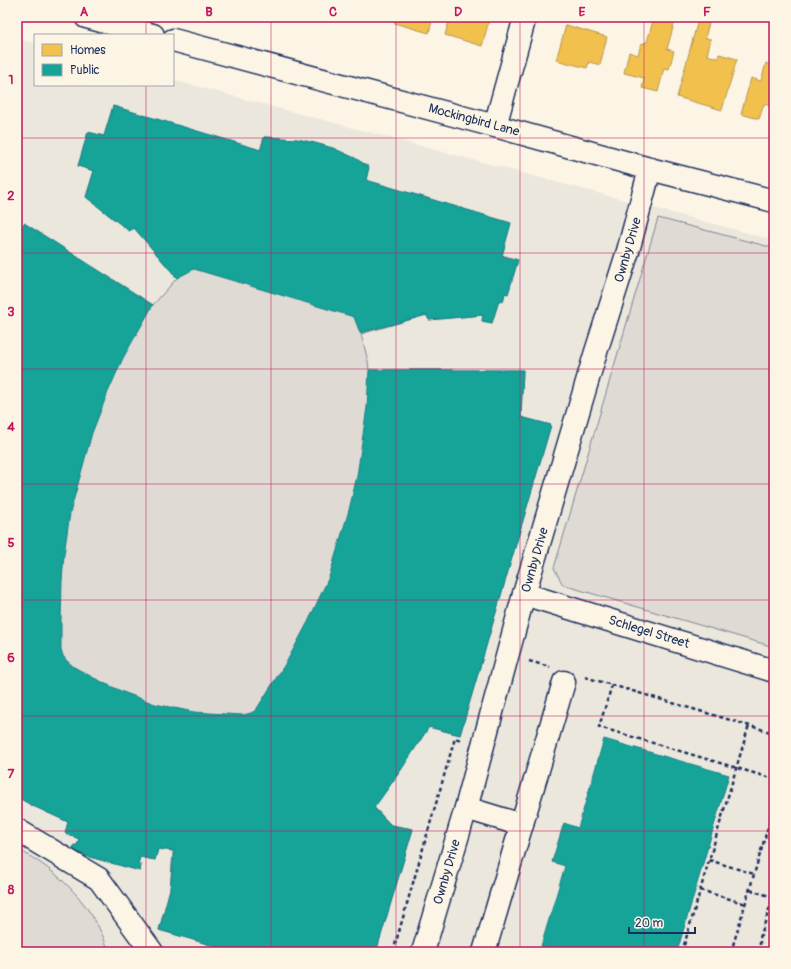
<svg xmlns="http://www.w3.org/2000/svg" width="791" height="969" viewBox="0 0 791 969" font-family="Pangolin,sans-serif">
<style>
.built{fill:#ece7dc}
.green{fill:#dfdbd4;stroke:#7d8599}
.homes{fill:#f2c14e;stroke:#b29553}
.public{fill:#17a398;stroke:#188087}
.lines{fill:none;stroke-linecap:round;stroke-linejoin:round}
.minor-casing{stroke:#1b2f5e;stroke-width:25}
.major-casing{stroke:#1b2f5e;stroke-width:25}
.path{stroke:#1b2f5e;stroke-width:2.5;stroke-dasharray:4 3;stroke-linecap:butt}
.minor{stroke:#fcf5e5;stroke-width:22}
.major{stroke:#fcf5e5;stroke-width:22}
.grid{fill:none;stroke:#c2185b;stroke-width:1;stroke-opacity:0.55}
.labels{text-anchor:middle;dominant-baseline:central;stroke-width:4;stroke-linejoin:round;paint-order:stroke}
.street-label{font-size:13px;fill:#1b2f5e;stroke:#fcf5e5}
.neatline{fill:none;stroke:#c2185b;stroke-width:1.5}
.grid-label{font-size:13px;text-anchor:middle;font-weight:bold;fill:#c2185b}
</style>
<rect width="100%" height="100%" fill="#fcf5e5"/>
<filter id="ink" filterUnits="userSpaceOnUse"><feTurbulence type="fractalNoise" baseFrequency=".025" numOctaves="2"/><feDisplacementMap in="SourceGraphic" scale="8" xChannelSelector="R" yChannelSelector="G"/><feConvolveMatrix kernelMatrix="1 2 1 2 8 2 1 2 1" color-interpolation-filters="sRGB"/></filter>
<g filter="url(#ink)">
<path class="built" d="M 17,39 L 35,43 L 35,85 L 173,85 L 173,80 L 774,240 L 774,952 L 17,952 Z"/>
<g class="green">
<path d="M 113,106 L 260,150 L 264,137 C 303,138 335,145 369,167 L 366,180 L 511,223 L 502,255 L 518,260 L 508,294 L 505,293 L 503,302 L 499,301 L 492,323 L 482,321 L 483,315 L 429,320 L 426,315 L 361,334 L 368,361 L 369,370 L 523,370 L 521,417 L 551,425 L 460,735 L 428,727 L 401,770 L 374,807 L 391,825 L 413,829 L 376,952 L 235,952 L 159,930 L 170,889 L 173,851 L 158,849 L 155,860 L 140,857 L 138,864 L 141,865 L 140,871 L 72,852 L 74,845 L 77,845 L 79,839 L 65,833 L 68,822 L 33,806 L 17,797 L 17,234 L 24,223 L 153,305 L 177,278 L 135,228 L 129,231 L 86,197 L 94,171 L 78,166 L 88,132 L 104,136 Z"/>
<path d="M 658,218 L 774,248 L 774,647 L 563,585 L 554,568 Z"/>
<path d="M 17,849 C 60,871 94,906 109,952 L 17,952 Z"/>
</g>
<g class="homes">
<path d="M 396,17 L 433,17 L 429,33 L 394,23 Z"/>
<path d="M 450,17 L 490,17 L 482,46 L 445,35 Z"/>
<path d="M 654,17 L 676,17 L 667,49 L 674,51 L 669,69 L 664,68 L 658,92 L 642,88 L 644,78 L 624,73 L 629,52 L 638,55 L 641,44 L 647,42 Z"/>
<path d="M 698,20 L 709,23 L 705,38 L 711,39 L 707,55 L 718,58 L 719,54 L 737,59 L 722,110 L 677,97 Z"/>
<path d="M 566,25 L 607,37 L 600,65 L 589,62 L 587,68 L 556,60 Z"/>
<path d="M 766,63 L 774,66 L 774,107 L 764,104 L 759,119 L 741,114 L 751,78 L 761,81 Z"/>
</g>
<g class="public">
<path d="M 113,106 L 261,150 L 264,137 L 280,138 L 298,139 L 315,143 L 333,148 L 355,158 L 369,167 L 366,180 L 511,223 L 502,256 L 518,260 L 508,294 L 505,293 L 503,302 L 499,300 L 492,323 L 482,321 L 483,315 L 429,320 L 427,315 L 360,333 L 354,317 L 194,269 L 177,278 L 134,228 L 129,231 L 86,197 L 94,171 L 78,166 L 88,132 L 104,136 Z"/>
<path d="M 24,223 L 153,305 L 123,358 L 108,392 L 92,433 L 70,513 L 64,554 L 62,581 L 61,621 L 61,649 L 63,656 L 67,661 L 74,667 L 94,678 L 123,692 L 155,704 L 194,712 L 225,714 L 243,715 L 251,713 L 256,710 L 287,661 L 308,622 L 329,577 L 349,510 L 357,476 L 367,407 L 369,370 L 523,370 L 521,417 L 551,425 L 460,735 L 429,727 L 401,770 L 374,808 L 391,825 L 413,829 L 376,952 L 235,952 L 159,930 L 170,889 L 174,851 L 158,849 L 155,860 L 140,857 L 138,864 L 141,865 L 140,871 L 72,852 L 74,845 L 77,846 L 79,839 L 65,833 L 68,822 L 33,806 L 17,797 L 17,234 Z"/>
<path d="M 604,739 L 729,775 L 677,952 L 563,952 L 541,946 L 565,866 L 552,862 L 562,829 L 564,823 L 578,828 Z"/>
</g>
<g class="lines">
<g class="minor-casing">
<g id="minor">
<path d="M 495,126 L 525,17"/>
<path d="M 524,594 L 774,671"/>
<path d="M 466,808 L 522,825"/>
<path d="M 17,830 L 99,879 L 152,952"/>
<path d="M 423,952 L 466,808 L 524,594 L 595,355 L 628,251 L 650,169"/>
<path d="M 484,952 L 564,682"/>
</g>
</g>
<g class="major-casing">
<g id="major">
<path d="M 86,17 L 153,35"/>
<path d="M 173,40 L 495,126 L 650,169 L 774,201"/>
</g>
</g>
<g class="path">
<path d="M 529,661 L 550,667"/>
<path d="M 585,677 L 774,733"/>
<path d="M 612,685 L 599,727 L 774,779"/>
<path d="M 709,860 L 754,874"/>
<path d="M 700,890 L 746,904"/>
<path d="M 750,890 L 773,897"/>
<path d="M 393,952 L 455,738 L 461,740"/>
<path d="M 533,952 L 533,950 L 541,952"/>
<path d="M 682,952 L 749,725"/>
<path d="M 731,952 L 774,807"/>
<path d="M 760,952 L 760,938 L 774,894"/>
</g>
<use href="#minor" class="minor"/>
<use href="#major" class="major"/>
</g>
</g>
<path class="grid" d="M 146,17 L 146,35M 271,17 L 271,952M 396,17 L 396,952M 520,17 L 520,952M 644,17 L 644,952M 146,85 L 146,952M 17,138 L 774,138M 17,253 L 774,253M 17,369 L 774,369M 17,484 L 774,484M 17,600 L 774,600M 17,716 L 774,716M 17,831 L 774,831"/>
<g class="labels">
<g class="street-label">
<text transform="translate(474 120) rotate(15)">Mockingbird Lane</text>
<text transform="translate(628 250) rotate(-74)">Ownby Drive</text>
<text transform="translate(535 560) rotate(-74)">Ownby Drive</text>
<text transform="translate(649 632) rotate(17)">Schlegel Street</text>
<text transform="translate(447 872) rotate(-74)">Ownby Drive</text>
</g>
</g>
<rect width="791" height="969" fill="none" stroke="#fcf5e5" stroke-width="44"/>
<rect x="34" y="34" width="140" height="52" fill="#fcf5e5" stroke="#a2a6af"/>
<rect x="42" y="44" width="20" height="12" fill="#f2c14e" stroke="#a2a6af"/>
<text x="70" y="54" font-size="12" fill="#1b2f5e">Homes</text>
<rect x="42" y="64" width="20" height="12" fill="#17a398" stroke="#a2a6af"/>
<text x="70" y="74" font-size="12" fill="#1b2f5e">Public</text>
<path d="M629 927v6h66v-6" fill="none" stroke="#1b2f5e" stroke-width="2"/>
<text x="635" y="927" font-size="12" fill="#1b2f5e" stroke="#fcf5e5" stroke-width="3" paint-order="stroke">20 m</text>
<rect x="22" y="22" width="747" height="925" class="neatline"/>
<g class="grid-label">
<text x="84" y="16">A</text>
<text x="209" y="16">B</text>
<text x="333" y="16">C</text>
<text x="458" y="16">D</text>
<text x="582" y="16">E</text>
<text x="707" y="16">F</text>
<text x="11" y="84">1</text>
<text x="11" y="200">2</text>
<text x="11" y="316">3</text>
<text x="11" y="431">4</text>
<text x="11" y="547">5</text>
<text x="11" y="662">6</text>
<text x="11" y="778">7</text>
<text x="11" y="894">8</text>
</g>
</svg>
